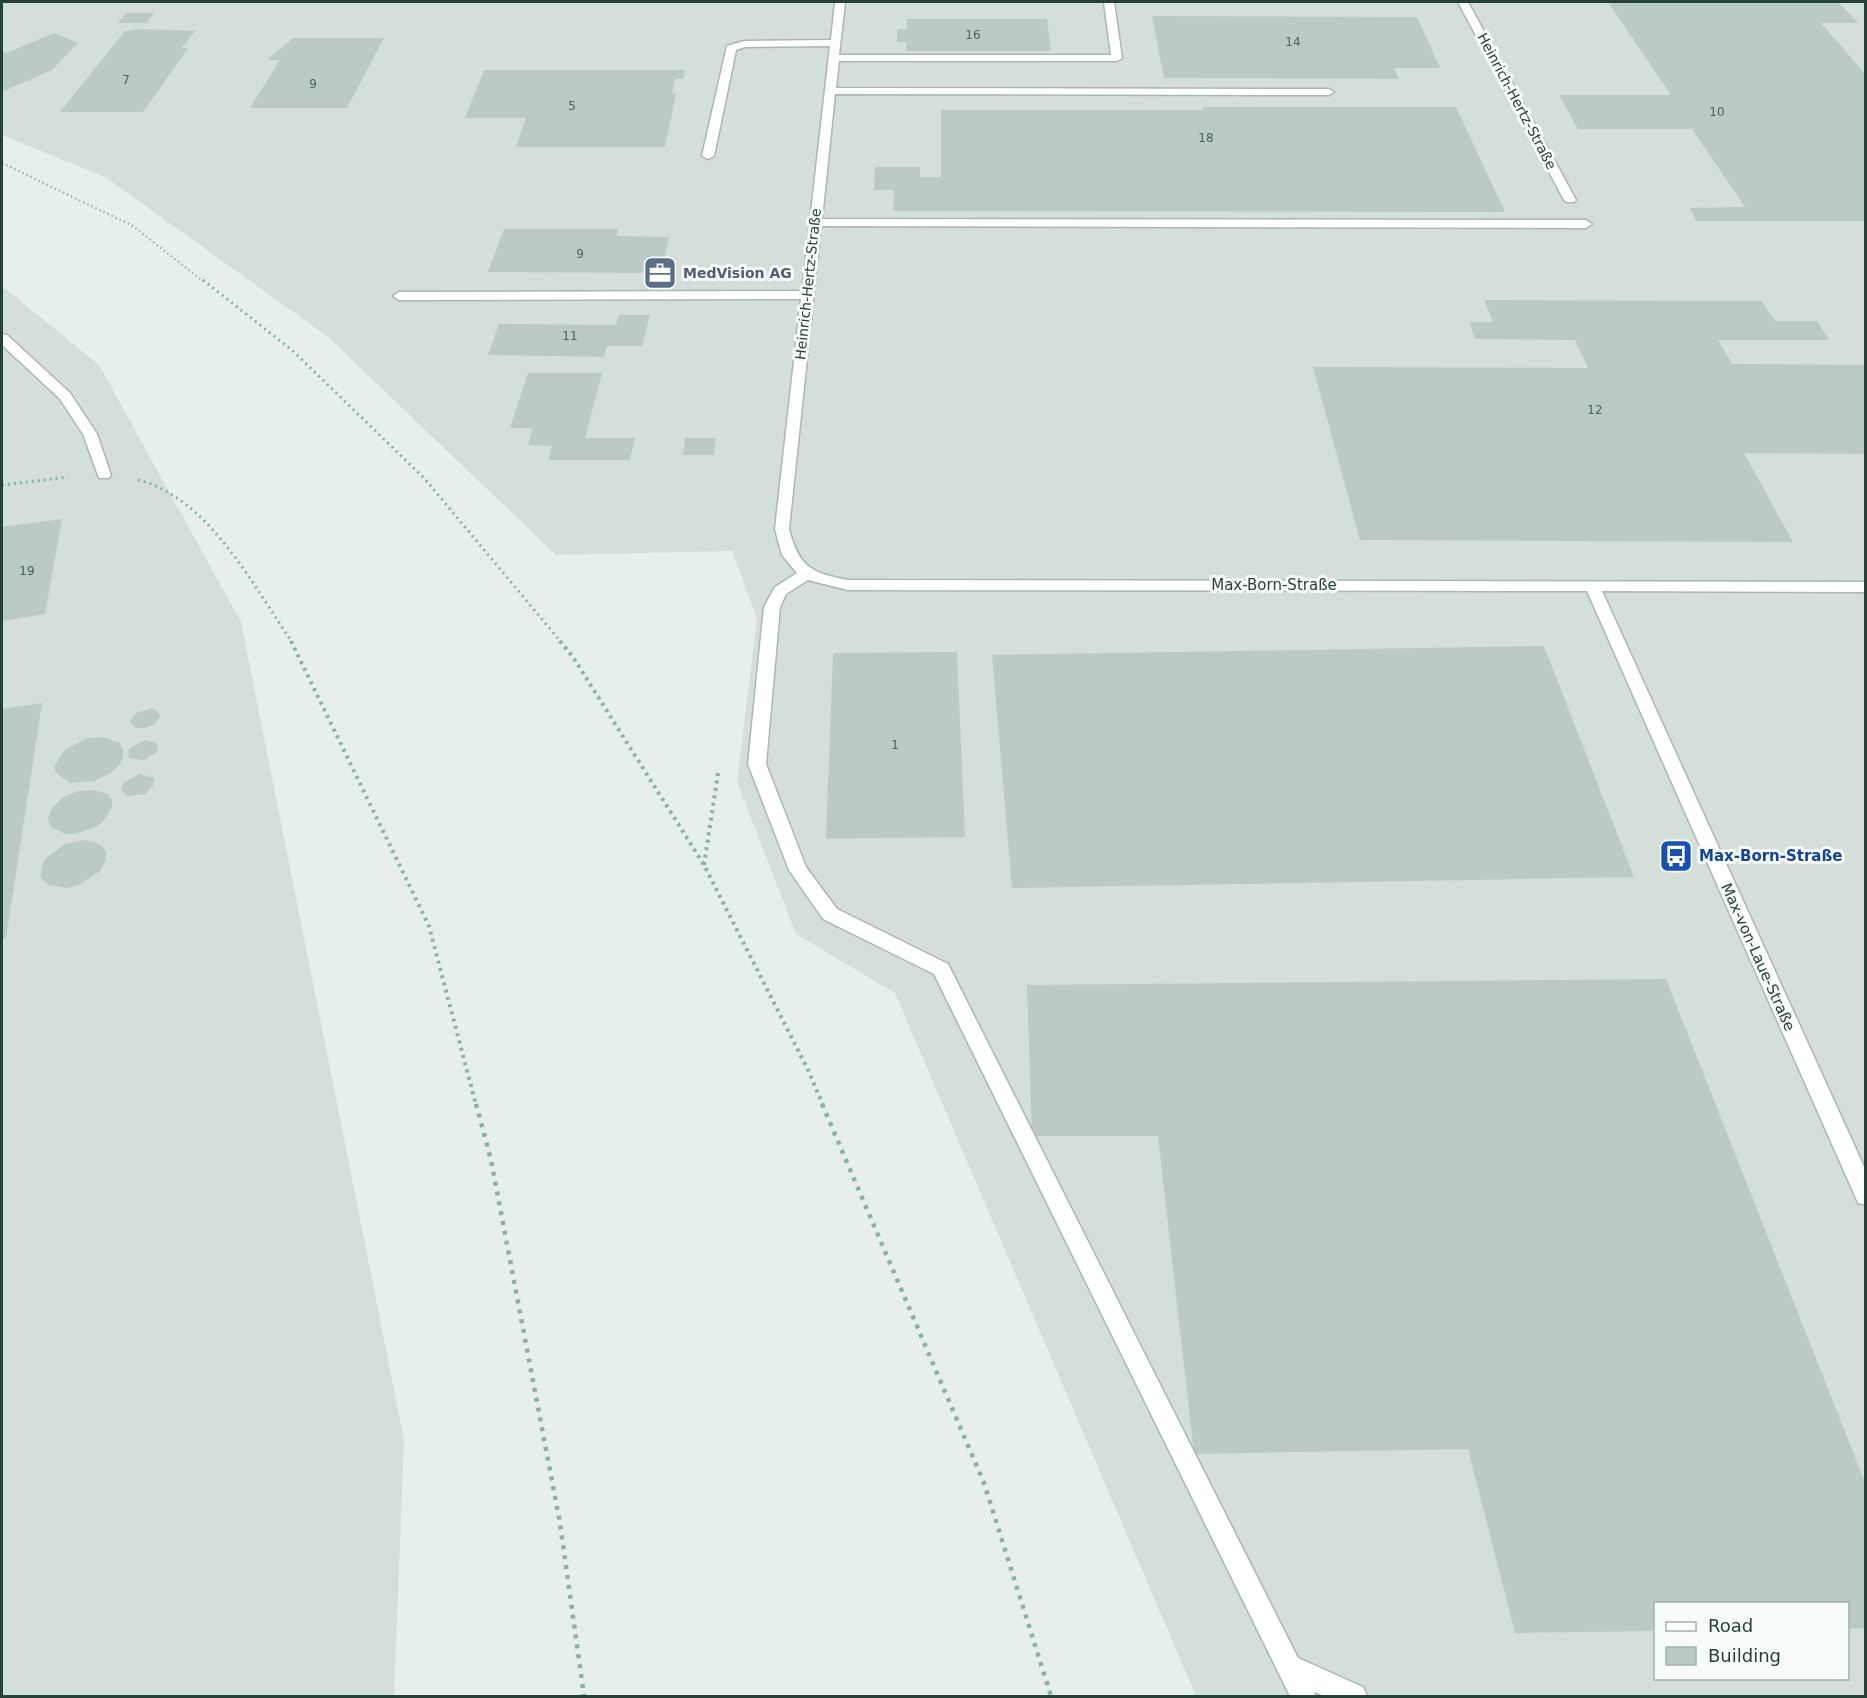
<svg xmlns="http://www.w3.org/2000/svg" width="1867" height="1698" viewBox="0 0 1867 1698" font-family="'DejaVu Sans',sans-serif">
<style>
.built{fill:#d4dfda;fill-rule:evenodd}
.building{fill:#bbcac4}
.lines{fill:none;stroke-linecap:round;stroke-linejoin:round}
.minor-casing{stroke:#a8b8b2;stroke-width:3}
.path-far3{stroke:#86b3a5;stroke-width:2;stroke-dasharray:1.5 3;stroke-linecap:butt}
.path-far2{stroke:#86b3a5;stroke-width:3;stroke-dasharray:2 4;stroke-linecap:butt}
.path-far1{stroke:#86b3a5;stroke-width:4;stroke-dasharray:3 4.5;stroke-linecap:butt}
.path{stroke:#86b3a5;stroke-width:4.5;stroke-dasharray:4 6;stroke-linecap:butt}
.minor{fill:#fff;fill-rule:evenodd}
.labels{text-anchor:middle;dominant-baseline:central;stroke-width:6;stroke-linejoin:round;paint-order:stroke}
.number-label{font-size:12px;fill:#4a645c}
.far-street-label{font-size:14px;fill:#24423a;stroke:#f7fbf9}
.far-service-label{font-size:14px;font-weight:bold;fill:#4e5e75;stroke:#f7fbf9;text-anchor:start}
.street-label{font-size:15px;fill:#24423a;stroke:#f7fbf9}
.transit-label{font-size:15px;font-weight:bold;fill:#164399;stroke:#f7fbf9;text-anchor:start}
</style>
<rect width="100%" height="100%" fill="#e6efeb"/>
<g class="built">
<path d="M 2,2 L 1865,2 L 1865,1696 L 1196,1696 L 895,993 L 796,934 L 737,782 L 757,618 L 732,551 L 556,555 L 327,336 L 105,177 L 2,135 ZM 1656,1604 L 1848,1604 L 1848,1678 L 1656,1678 Z"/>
<path d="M 2,286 L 99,365 L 241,622 L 404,1440 L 394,1696 L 2,1696 Z"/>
</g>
<g class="building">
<path d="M 1608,2 L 1838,2 L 1858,23 L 1821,23 L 1866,75 L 1866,221 L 1696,221 L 1690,208 L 1745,207 L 1692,129 L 1578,129 L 1559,95 L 1671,95 Z"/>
<path d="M 126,13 L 154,13 L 146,23 L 118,23 Z"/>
<path d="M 1152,16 L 1417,17 L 1440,68 L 1394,68 L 1399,79 L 1164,78 Z"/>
<path d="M 907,19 L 1047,19 L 1051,51 L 906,51 L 906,42 L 897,42 L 897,29 L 907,29 Z"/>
<path d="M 138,29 L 195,31 L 182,48 L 188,48 L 143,112 L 60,112 L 125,31 Z"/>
<path d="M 54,33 L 78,43 L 52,70 L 2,92 L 2,51 L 6,53 Z"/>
<path d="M 293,38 L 384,38 L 347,108 L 250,108 L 280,60 L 267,60 Z"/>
<path d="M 484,70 L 685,70 L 683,79 L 675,79 L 672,94 L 676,94 L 665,147 L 516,147 L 526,118 L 465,118 Z"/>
<path d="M 1203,107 L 1456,107 L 1505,212 L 893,211 L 894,190 L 874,190 L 875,167 L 920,167 L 920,177 L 941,177 L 941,110 L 1203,110 Z"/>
<path d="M 504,229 L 618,229 L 616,236 L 669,237 L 661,273 L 488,272 Z"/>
<path d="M 1484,300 L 1762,301 L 1775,321 L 1817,321 L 1829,340 L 1718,340 L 1732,364 L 1866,365 L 1866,454 L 1744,453 L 1793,542 L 1360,540 L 1313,367 L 1588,368 L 1575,340 L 1475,339 L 1469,322 L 1493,322 Z"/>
<path d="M 619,315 L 650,315 L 642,346 L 607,346 L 604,357 L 488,355 L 499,324 L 616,325 Z"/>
<path d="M 528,373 L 602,373 L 585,438 L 635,438 L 630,460 L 548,460 L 552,446 L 528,445 L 533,428 L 510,428 Z"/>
<path d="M 685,438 L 716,438 L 714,455 L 683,455 Z"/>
<path d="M 62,519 L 45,614 L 2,621 L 2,527 Z"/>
<path d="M 1544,646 L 1634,877 L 1012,888 L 992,655 Z"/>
<path d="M 957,652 L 965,837 L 826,839 L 833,653 Z"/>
<path d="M 42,703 L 6,938 L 2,938 L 2,709 Z"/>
<path d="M 153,708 L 161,715 L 155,724 L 144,728 L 137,728 L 131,724 L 130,721 L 136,713 Z"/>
<path d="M 102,737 L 120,743 L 123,750 L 123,757 L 119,765 L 111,773 L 94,781 L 70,783 L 55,772 L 55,764 L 66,749 L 88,738 Z"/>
<path d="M 145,740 L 156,743 L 158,745 L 157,752 L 144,760 L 129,758 L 128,751 L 130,748 Z"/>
<path d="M 140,774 L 154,778 L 153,786 L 145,794 L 127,796 L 121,790 L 124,782 Z"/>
<path d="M 95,790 L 108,794 L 112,800 L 112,807 L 103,822 L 93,828 L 75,834 L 65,834 L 50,826 L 48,818 L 51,810 L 62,798 L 78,791 Z"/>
<path d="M 84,840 L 94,842 L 102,846 L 106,852 L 106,860 L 100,871 L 79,885 L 67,888 L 48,885 L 41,877 L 41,869 L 45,859 L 65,844 Z"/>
<path d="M 1666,979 L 1866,1485 L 1866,1628 L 1848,1629 L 1848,1604 L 1656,1604 L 1656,1631 L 1515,1633 L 1468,1449 L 1194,1454 L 1158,1136 L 1032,1136 L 1027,985 Z"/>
</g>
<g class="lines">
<g class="minor-casing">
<g id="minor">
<path d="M 835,2 L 845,2 L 839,55 L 1111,55 L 1104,2 L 1114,2 L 1122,58 L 1117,61 L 839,61 L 836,88 L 1329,89 L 1334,92 L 1329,95 L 835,94 L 822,219 L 1586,220 L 1592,224 L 1586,228 L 821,226 L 789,529 C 799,567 811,573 848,580 L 1866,582 L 1866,592 L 1602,591 L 1866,1171 L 1866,1205 L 1858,1203 L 1855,1196 L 1587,591 L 848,590 L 808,580 L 786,594 L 780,607 L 766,764 L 806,867 L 837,909 L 948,964 L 1298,1658 L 1363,1687 L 1367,1696 L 1325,1696 L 1314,1692 L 1316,1696 L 1290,1696 L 934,974 L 823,919 L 789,870 L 748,764 L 764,607 L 775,587 L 797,573 L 782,555 L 775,529 L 801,299 L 399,300 L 393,296 L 399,292 L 802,291 L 830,46 L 745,47 L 736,50 L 714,156 L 708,159 L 702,156 L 727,46 L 744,41 L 831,40 Z"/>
<path d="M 1458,2 L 1468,2 L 1576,200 L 1574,202 L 1566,202 L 1564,200 Z"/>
<path d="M 2,334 L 7,335 L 70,393 L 97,434 L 111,475 L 109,478 L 99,478 L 83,434 L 60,399 L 2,345 Z"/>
</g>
</g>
<path class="path-far3" d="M 2,163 L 133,226 L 204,282"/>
<g class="path-far2">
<path d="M 203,280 L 293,351 L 425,479 L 561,642"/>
<path d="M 138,480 C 208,497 254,587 292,642"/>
<path d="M 2,485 L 68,477"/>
</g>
<g class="path-far1">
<path d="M 291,641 L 429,926 L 476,1105"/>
<path d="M 560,641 L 573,657 L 704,865 L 808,1070 L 823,1105"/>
<path d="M 704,865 L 718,773"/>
</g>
<g class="path">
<path d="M 476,1104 L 491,1160 L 560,1523 L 584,1696"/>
<path d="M 822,1104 L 984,1483 L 1051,1696"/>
</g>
<use href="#minor" class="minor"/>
</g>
<defs>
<g id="office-square" transform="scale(1.725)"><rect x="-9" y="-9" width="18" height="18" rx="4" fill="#5c6f8a" stroke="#f7fbf9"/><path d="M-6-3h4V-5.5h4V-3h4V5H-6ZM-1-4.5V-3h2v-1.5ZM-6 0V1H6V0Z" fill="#fff"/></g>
<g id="bus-square" transform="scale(1.725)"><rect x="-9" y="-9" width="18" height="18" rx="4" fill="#1a4fb4" stroke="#f7fbf9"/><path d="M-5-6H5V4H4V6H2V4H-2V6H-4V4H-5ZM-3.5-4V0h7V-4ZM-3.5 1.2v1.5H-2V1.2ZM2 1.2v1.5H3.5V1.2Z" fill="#fff"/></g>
</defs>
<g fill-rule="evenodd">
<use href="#office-square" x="660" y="273"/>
<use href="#bus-square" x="1676" y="856"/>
</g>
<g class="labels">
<g class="number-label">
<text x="973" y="35">16</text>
<text x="1293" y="42">14</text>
<text x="126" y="80">7</text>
<text x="313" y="84">9</text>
<text x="572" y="106">5</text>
<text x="1717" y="112">10</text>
<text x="1206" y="138">18</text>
<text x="580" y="254">9</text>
<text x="570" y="336">11</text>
<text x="1595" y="410">12</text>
<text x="27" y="571">19</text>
<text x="895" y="745">1</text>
</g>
<g class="far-street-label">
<text transform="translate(1517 101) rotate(62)">Heinrich-Hertz-Straße</text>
<text transform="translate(808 284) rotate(-84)">Heinrich-Hertz-Straße</text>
</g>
<g class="far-service-label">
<text x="683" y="273">MedVision AG</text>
</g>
<g class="street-label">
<text x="1274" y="585">Max-Born-Straße</text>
<text transform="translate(1758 957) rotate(66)">Max-von-Laue-Straße</text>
</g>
<g class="transit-label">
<text x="1699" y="856">Max-Born-Straße</text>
</g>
</g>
<rect width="1867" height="1698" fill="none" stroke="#24423a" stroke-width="6"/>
<rect x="1654" y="1602" width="195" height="78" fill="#f7fbf9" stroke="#a3b1ad" stroke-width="1.5"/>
<rect x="1666" y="1622" width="30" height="9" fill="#ffffff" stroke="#a3b1ad" stroke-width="1.5"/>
<text x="1708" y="1632" font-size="18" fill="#24423a">Road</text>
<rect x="1666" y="1647" width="30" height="18" fill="#bbcac4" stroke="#a3b1ad" stroke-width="1.5"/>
<text x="1708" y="1662" font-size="18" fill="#24423a">Building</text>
</svg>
